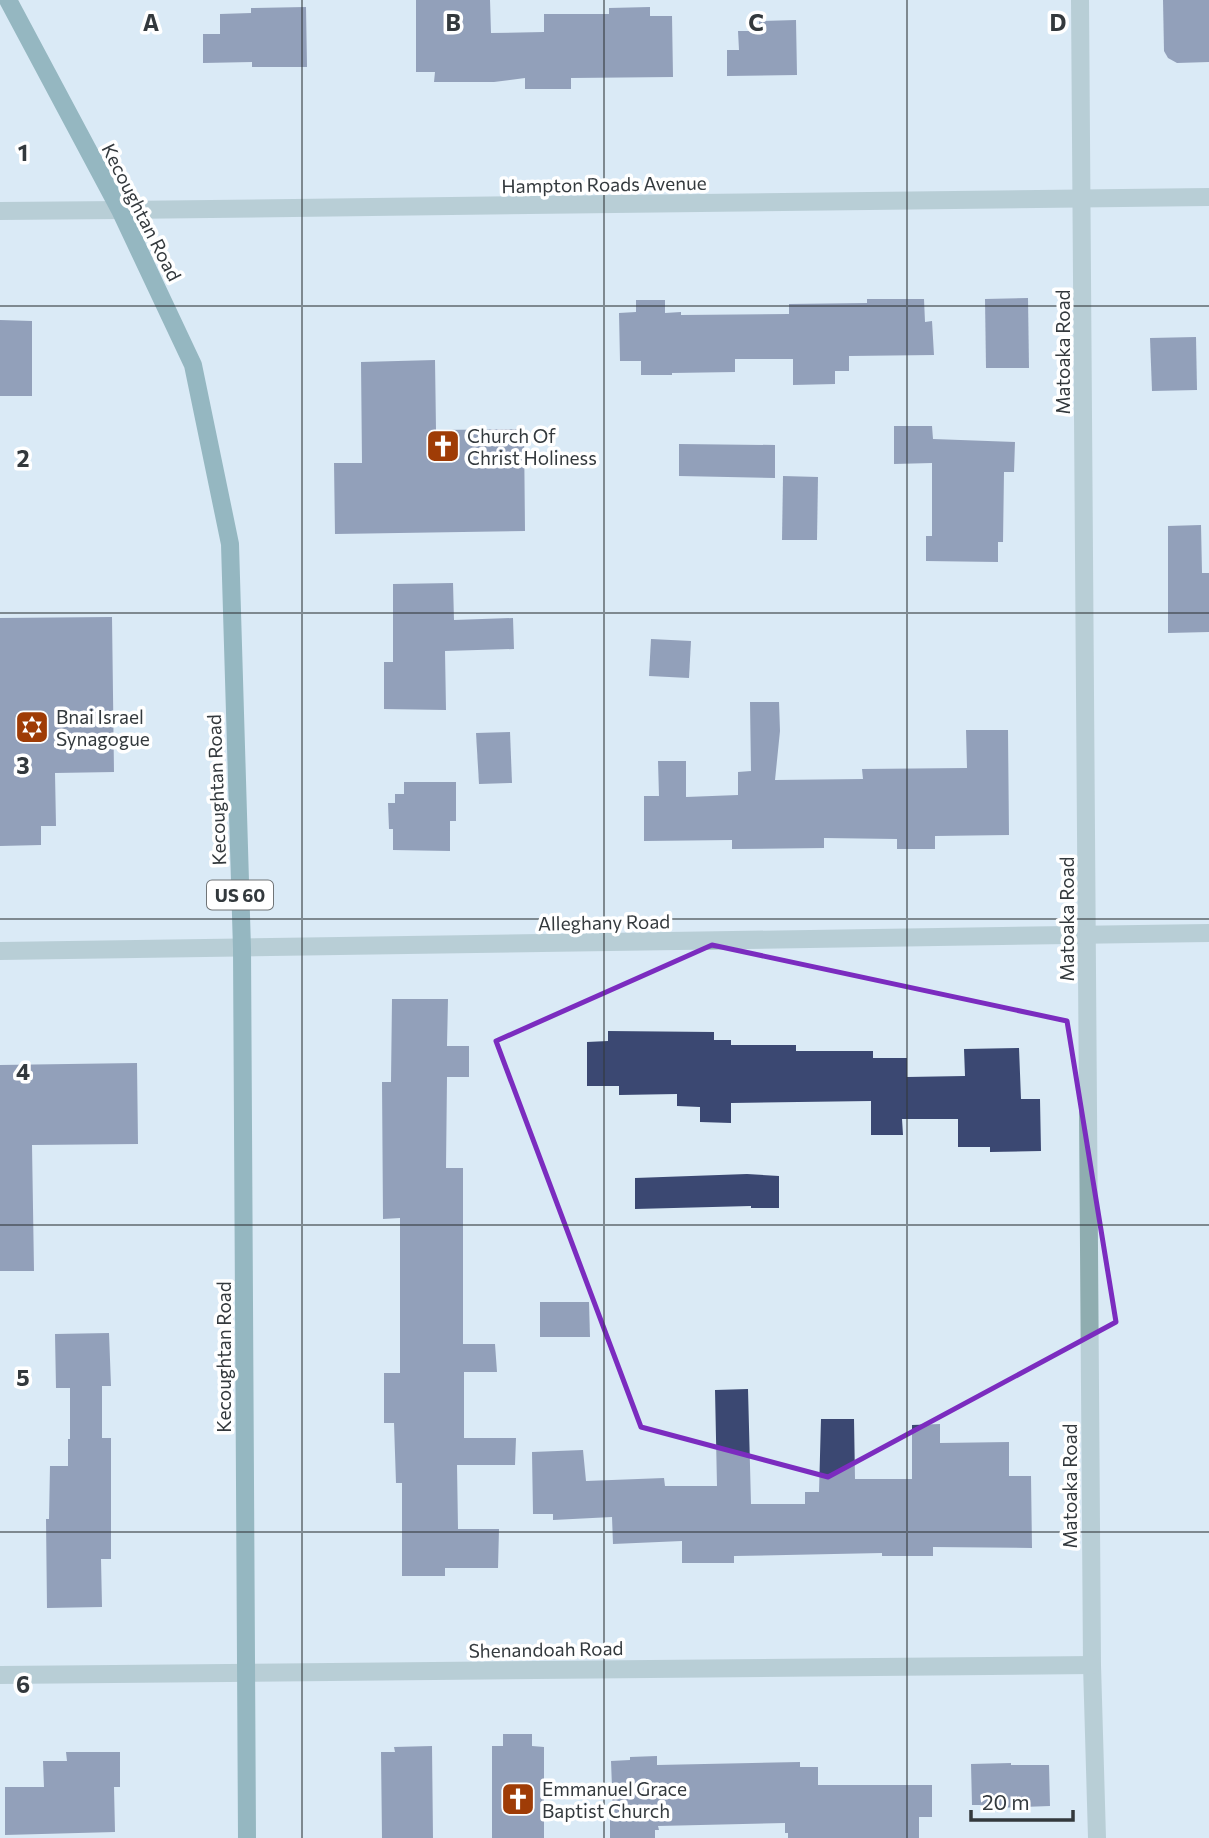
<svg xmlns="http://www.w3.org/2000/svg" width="1209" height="1838" viewBox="0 0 1209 1838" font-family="Commissioner,sans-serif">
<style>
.building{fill:#3b4872}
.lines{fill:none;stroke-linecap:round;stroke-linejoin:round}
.minor{stroke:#8fadb0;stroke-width:18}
.tertiary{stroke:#8fadb0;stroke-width:18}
.primary{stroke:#407b81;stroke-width:18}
.marked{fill:none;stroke:#7b2cbf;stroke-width:5;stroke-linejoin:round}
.grid{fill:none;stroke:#33393d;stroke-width:2;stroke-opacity:0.55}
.labels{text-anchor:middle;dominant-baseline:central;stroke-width:7;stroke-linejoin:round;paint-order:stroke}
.shield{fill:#fff;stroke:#707477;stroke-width:2}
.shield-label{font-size:18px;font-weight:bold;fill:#33393d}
.street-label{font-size:19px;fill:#33393d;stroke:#fff}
.poi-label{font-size:19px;fill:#33393d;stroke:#fff;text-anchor:start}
.grid-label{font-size:23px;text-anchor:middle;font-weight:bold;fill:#33393d;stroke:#fff;stroke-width:7;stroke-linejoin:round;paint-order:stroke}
</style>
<rect width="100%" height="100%" fill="#daeaf5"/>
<g class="building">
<path d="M 416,0 L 490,0 L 491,33 L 544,32 L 544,14 L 609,14 L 609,8 L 650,7 L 650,16 L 672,16 L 673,77 L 571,78 L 571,89 L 525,89 L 525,78 L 494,82 L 434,82 L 435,72 L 416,72 Z"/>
<path d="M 1163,0 L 1209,0 L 1209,62 L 1177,63 L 1168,58 L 1164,51 Z"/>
<path d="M 306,7 L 307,67 L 252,67 L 252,62 L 203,63 L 203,34 L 220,34 L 220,14 L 251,13 L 251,8 Z"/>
<path d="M 796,20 L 797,75 L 727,76 L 727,50 L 739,50 L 738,31 L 759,31 L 759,21 Z"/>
<path d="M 1028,298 L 1029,368 L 986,368 L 985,299 Z"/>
<path d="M 867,299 L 924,299 L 925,322 L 932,321 L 934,355 L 849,356 L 849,371 L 835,371 L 835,384 L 793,385 L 793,359 L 735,359 L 735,372 L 672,373 L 672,375 L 641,375 L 641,361 L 620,361 L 619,313 L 636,312 L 636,300 L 665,300 L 665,313 L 681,312 L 681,315 L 789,314 L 789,304 L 867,303 Z"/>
<path d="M 0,320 L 32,321 L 32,396 L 0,396 Z"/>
<path d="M 1196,337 L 1197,390 L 1152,391 L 1150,338 Z"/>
<path d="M 435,360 L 436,430 L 524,429 L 525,531 L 335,534 L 334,463 L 362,463 L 361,362 Z"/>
<path d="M 894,426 L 932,426 L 933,439 L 1015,442 L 1014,472 L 1004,472 L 1003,542 L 998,542 L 998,562 L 926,561 L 926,536 L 932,536 L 932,463 L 894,464 Z"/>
<path d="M 679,444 L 775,445 L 775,478 L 679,476 Z"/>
<path d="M 783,476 L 818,477 L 817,540 L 782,540 Z"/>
<path d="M 1201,525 L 1202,573 L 1209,573 L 1209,632 L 1168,633 L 1168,526 Z"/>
<path d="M 453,583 L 454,620 L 513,618 L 514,649 L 445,651 L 446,710 L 384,709 L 384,662 L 393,662 L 393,584 Z"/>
<path d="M 112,617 L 114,772 L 55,773 L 56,826 L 41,826 L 41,845 L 0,846 L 0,618 Z"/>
<path d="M 651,639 L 691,641 L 689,678 L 649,676 Z"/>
<path d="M 750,702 L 779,702 L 780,731 L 775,780 L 863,779 L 862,769 L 967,768 L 966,730 L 1008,730 L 1009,835 L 935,836 L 935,849 L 897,849 L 897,839 L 824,838 L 824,848 L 732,849 L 732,840 L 644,841 L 644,796 L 659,796 L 658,761 L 686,761 L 686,797 L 738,795 L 738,772 L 751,771 Z"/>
<path d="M 510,732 L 512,783 L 479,784 L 476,733 Z"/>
<path d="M 404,782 L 456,782 L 456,821 L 450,821 L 450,851 L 393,850 L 393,829 L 389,829 L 388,803 L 395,803 L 395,794 L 404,794 Z"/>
<path d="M 392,999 L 448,999 L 447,1046 L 469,1046 L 469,1077 L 447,1077 L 446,1168 L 463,1168 L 463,1344 L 495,1344 L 497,1372 L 464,1372 L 464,1438 L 516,1438 L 515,1465 L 457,1465 L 458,1529 L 499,1529 L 498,1568 L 445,1568 L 445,1576 L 402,1576 L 402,1483 L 396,1483 L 394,1423 L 384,1423 L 384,1373 L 400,1373 L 400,1218 L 383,1219 L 382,1082 L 391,1082 Z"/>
<path d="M 608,1031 L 714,1032 L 714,1040 L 731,1040 L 731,1045 L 796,1045 L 796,1051 L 873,1051 L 873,1058 L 907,1058 L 907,1077 L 965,1076 L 964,1049 L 1019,1048 L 1021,1099 L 1040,1099 L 1041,1151 L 990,1152 L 990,1147 L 958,1147 L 958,1119 L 902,1119 L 903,1135 L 871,1135 L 871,1101 L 731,1103 L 731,1123 L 700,1122 L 700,1107 L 677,1106 L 677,1094 L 619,1095 L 619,1086 L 587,1086 L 587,1042 L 608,1041 Z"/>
<path d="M 137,1063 L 138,1144 L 32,1145 L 34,1271 L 0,1271 L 0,1065 Z"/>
<path d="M 747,1174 L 779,1176 L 779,1208 L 751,1208 L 751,1206 L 635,1209 L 635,1178 Z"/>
<path d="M 540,1302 L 589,1302 L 590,1337 L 540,1337 Z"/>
<path d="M 109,1333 L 111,1386 L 102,1386 L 102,1438 L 111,1438 L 111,1559 L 101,1559 L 102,1607 L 47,1608 L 46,1519 L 49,1519 L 50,1466 L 68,1466 L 68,1439 L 70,1439 L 70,1388 L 56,1388 L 55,1334 Z"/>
<path d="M 748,1389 L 751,1504 L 805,1504 L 805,1492 L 819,1492 L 821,1419 L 854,1419 L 855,1479 L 912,1479 L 912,1425 L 940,1424 L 940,1443 L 1009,1442 L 1009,1476 L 1031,1476 L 1032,1548 L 933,1547 L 933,1556 L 882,1556 L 882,1553 L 734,1556 L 734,1563 L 682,1563 L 682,1541 L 613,1544 L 612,1517 L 553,1520 L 553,1514 L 533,1514 L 532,1452 L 583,1450 L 586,1481 L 664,1478 L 665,1486 L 717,1486 L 715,1390 Z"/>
<path d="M 503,1734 L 532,1734 L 532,1746 L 544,1747 L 544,1838 L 492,1838 L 492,1746 L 503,1746 Z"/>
<path d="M 432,1746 L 433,1838 L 382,1838 L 381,1752 L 395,1752 L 394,1747 Z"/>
<path d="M 66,1752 L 120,1752 L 120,1787 L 114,1787 L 115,1832 L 5,1835 L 5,1787 L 44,1787 L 43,1761 L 67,1761 Z"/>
<path d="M 657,1756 L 657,1765 L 800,1762 L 800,1767 L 818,1767 L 818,1785 L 932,1785 L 932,1817 L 919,1817 L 919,1838 L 788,1838 L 788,1833 L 785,1833 L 785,1823 L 658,1826 L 659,1830 L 655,1830 L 655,1838 L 610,1838 L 610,1813 L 613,1813 L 611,1761 L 630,1760 L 630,1757 Z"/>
<path d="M 1011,1763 L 1011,1765 L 1049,1765 L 1050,1806 L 995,1808 L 995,1805 L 972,1805 L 971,1764 Z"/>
</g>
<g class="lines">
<g class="minor">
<path d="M 1080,0 L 1092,1665 L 1097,1838"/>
<path d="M 0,211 L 120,210"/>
<path d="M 0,951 L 1209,933"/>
<path d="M 0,1675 L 1092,1665"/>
</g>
<path class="tertiary" d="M 120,210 L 1209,197"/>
<path class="primary" d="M 8,0 L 120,210 L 193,365 L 230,544 L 242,949 L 247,1838"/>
</g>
<path d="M0 0H1209V1838H0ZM 712,945 L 1067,1021 L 1116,1322 L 828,1477 L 641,1427 L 496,1041 Z" fill="#daeaf5" fill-opacity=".55" fill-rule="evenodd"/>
<path class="marked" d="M 712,945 L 1067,1021 L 1116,1322 L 828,1477 L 641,1427 L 496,1041 Z"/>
<path class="grid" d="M 302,0 L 302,1838M 604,0 L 604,1838M 907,0 L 907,1838M 0,306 L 1209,306M 0,613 L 1209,613M 0,919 L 1209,919M 0,1225 L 1209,1225M 0,1532 L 1209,1532"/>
<defs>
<g id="church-square" transform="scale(1.75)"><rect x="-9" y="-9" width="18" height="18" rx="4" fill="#9f3c06" stroke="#fff"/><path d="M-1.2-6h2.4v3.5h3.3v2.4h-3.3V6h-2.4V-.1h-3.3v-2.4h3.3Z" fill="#fff"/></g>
<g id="synagogue-square" transform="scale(1.75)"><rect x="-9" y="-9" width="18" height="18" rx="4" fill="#9f3c06" stroke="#fff"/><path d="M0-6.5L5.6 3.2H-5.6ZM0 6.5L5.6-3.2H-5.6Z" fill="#fff"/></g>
</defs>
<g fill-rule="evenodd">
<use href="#church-square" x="443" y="446"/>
<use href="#synagogue-square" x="32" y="727"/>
<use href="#church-square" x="518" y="1799"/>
</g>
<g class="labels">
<rect class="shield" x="207" y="880.5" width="66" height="29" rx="5"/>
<g class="shield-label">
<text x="240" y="895">US 60</text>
</g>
<g class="street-label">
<text transform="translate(604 184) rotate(-1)">Hampton Roads Avenue</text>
<text transform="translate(142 212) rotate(63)">Kecoughtan Road</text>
<text transform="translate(1062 352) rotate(-90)">Matoaka Road</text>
<text transform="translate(216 790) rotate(-92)">Kecoughtan Road</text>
<text transform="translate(1066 919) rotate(-90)">Matoaka Road</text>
<text transform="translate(604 922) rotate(-1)">Alleghany Road</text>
<text transform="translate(223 1357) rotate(-90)">Kecoughtan Road</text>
<text transform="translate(1069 1486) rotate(-90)">Matoaka Road</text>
<text transform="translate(546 1649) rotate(-1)">Shenandoah Road</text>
</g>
<g class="poi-label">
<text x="467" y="435">Church Of<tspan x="467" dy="22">Christ Holiness</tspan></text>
<text x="56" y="716">Bnai Israel<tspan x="56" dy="22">Synagogue</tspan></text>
<text x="542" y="1788">Emmanuel Grace<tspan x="542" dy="22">Baptist Church</tspan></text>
</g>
</g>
<g class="grid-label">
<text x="151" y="31">A</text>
<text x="453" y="31">B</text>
<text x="756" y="31">C</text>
<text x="1058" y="31">D</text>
<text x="23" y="161">1</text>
<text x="23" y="467">2</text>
<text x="23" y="774">3</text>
<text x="23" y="1080">4</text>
<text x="23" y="1386">5</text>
<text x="23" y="1693">6</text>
</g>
<path d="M971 1810v10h102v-10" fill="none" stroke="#33393d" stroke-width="3.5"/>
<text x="982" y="1810" font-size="21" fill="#33393d" stroke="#ffffff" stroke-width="5" paint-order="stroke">20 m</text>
</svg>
